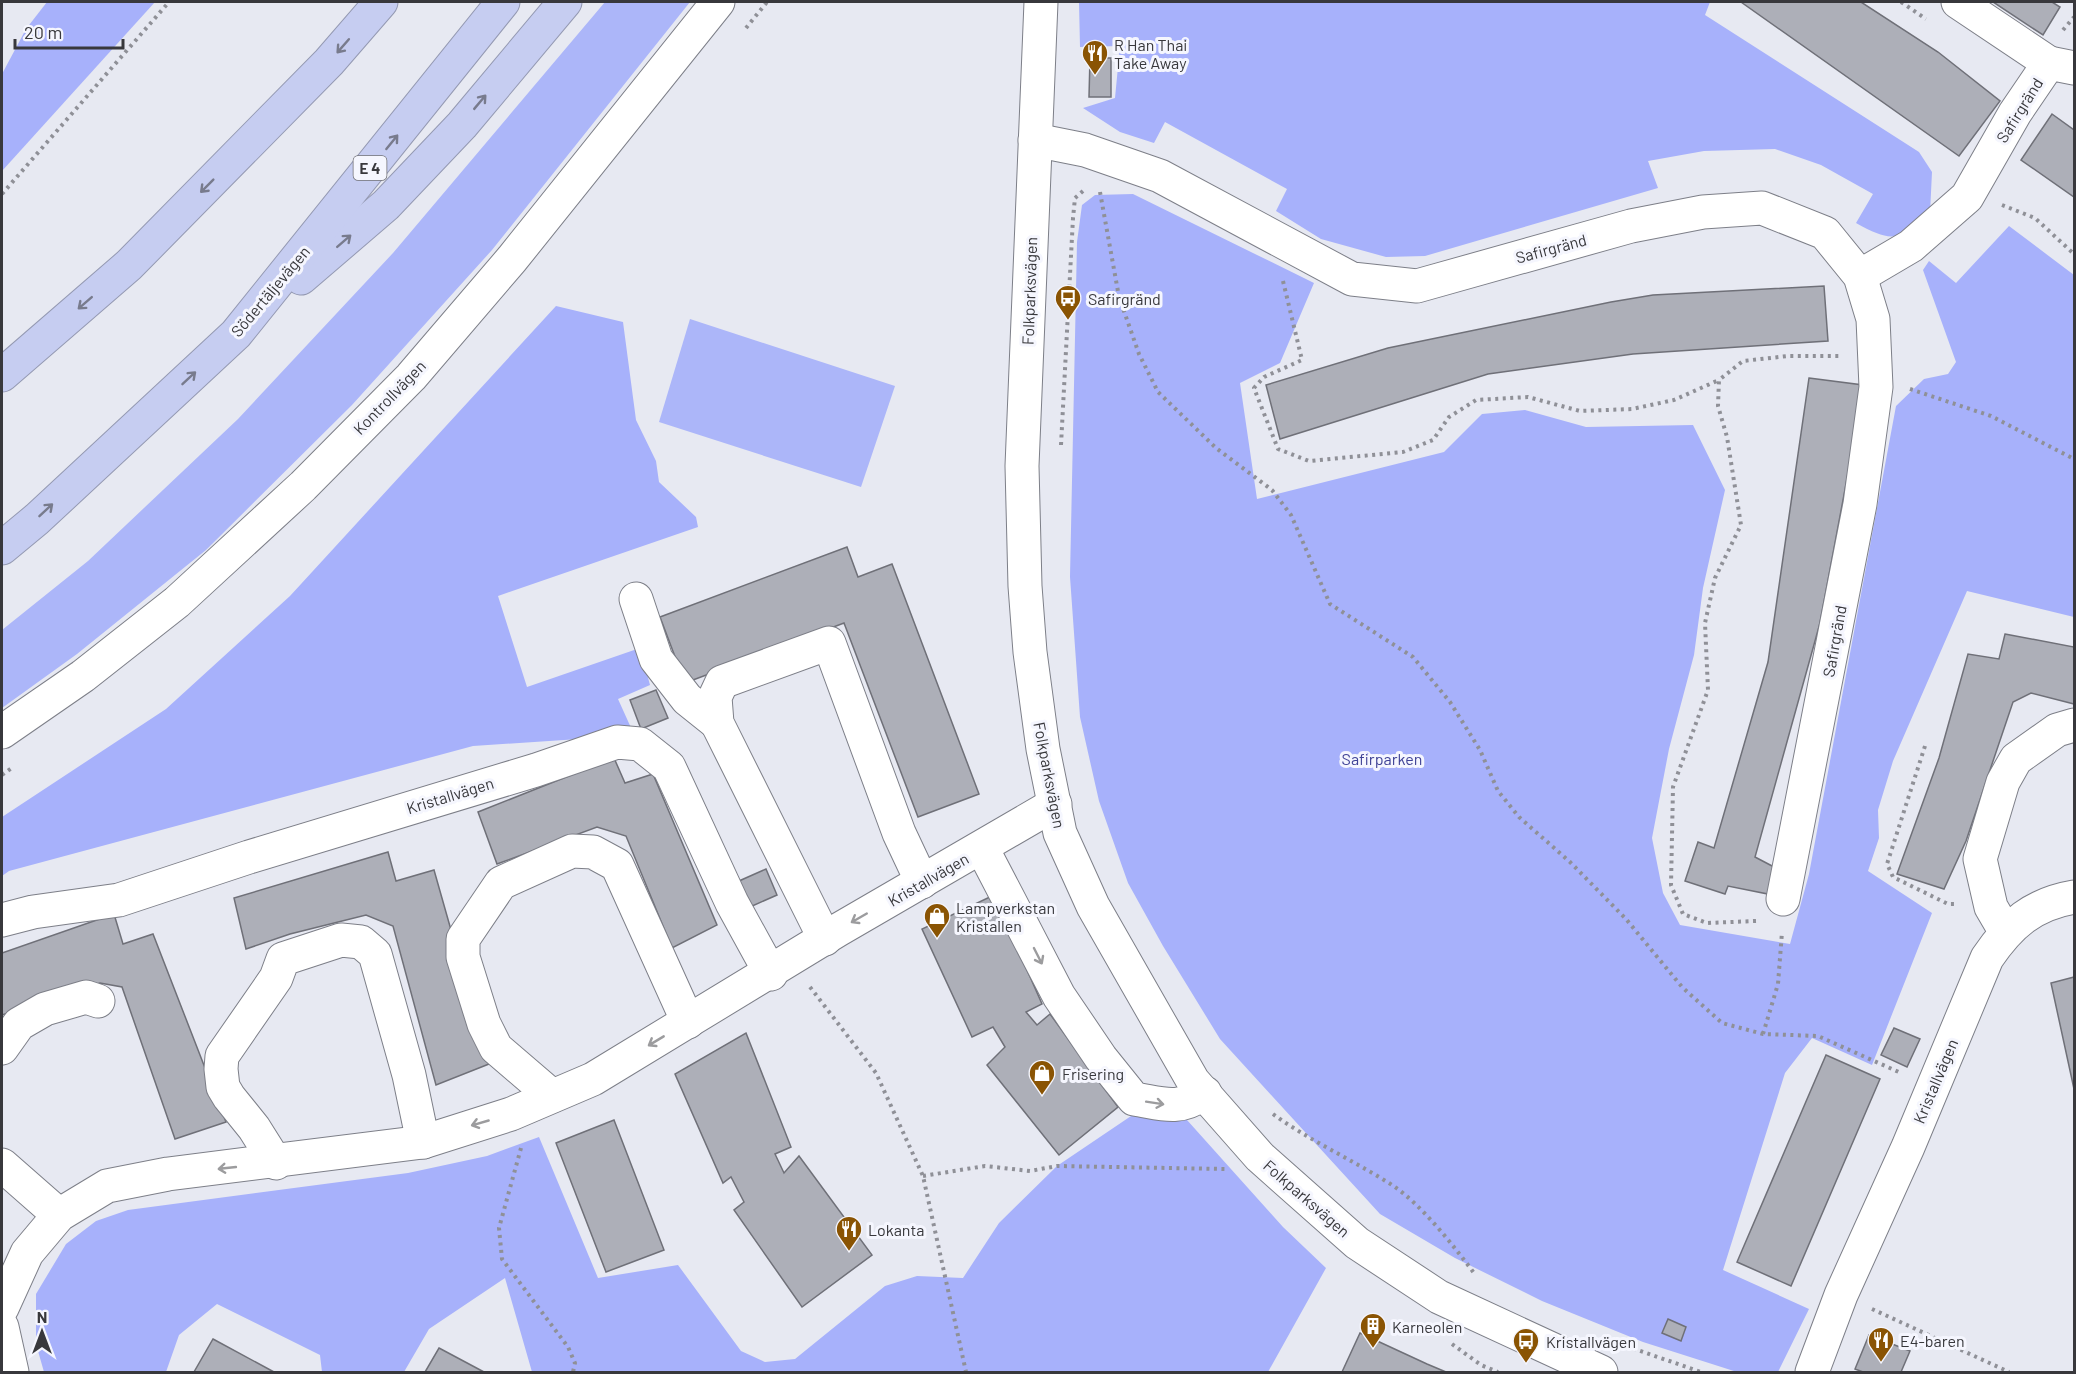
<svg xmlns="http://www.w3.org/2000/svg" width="2076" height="1374" viewBox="0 0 2076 1374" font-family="Barlow,sans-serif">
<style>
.green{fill:#acb6f9}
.forest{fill:#a7b1fb}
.building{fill:#adafb8;stroke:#6f7078;stroke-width:1.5}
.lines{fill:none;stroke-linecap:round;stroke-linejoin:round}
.minor-casing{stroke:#7d7f88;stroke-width:35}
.highway-casing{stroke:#9499b2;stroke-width:35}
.path{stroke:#8f9097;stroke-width:4;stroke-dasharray:3 4.5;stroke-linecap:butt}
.minor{stroke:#fff;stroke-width:33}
.highway{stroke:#c6cdf1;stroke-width:33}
.oneway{stroke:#787b8d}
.oneway2{stroke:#9c9c9e}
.labels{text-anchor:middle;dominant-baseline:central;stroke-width:6;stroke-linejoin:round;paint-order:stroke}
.shield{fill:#f5f6fe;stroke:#717176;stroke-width:1.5}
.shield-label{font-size:15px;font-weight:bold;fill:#38383c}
.poi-label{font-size:16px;fill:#38383c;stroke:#f5f6fe;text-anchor:start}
.street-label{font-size:16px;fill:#38383c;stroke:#f5f6fe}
.park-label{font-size:16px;fill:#3f4296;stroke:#f5f6fe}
</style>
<rect width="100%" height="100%" fill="#e7e9f2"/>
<g class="green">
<path d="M 605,2 L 690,2 L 492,250 L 352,405 L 206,550 L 77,654 L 2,708 L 2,630 L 88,561 L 238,419 L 393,253 Z"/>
<path d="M 690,319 L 895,386 L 861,487 L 659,422 Z"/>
</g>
<g class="forest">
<path d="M 47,2 L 155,2 L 2,171 L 2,74 L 26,29 Z"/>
<path d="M 1079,2 L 1710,2 L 1705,15 L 1919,152 L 1932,172 L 1930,213 C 1899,240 1894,244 1856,223 L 1873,194 L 1821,165 L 1775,149 L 1704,151 L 1648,161 L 1658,188 L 1425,256 L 1386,257 L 1321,239 L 1276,211 L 1287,189 L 1165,122 L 1154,143 L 1120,132 L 1083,108 L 1115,98 L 1120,46 L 1080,47 Z"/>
<path d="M 1133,194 L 1314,283 L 1280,363 L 1240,383 L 1257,499 L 1444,452 L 1482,414 L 1525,410 L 1586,427 L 1693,425 L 1725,490 L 1703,588 L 1694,655 L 1669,749 L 1652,838 L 1663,893 L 1680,925 L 1790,944 L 1809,874 L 1896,406 L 1924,379 L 1948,374 L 1956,362 L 1923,270 L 1929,261 L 1956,283 L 2009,226 L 2074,275 L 2074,617 L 1967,591 L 1893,761 L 1878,810 L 1879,838 L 1868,871 L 1932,913 L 1872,1065 L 1812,1038 L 1785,1073 L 1723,1270 L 1809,1309 L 1778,1372 L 1737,1372 L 1643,1342 L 1542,1301 L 1455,1258 L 1380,1214 L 1220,1039 L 1163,946 L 1128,883 L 1099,801 L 1080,717 L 1070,577 L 1077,242 L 1082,205 L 1095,195 Z"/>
<path d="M 556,306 L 623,322 L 636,420 L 656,461 L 659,482 L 696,517 L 698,527 L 498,596 L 527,687 L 640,648 L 650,685 L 618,699 L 632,730 L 609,737 L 473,746 L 9,871 L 2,876 L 2,817 L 166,709 L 290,596 Z"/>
<path d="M 1137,1112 L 1187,1120 L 1283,1227 L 1326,1268 L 1268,1372 L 532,1372 L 505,1278 L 429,1329 L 404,1372 L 322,1372 L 320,1355 L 217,1304 L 179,1335 L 166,1372 L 44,1372 L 36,1344 L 36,1294 L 66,1244 L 96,1221 L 128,1210 L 408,1173 L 487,1156 L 539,1137 L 598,1278 L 678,1265 L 741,1351 L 765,1362 L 795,1359 L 885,1286 L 917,1276 L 963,1278 L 999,1223 L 1057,1166 Z"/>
</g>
<g class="building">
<path d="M 1741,2 L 1861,2 L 1938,52 L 2000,101 L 1959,156 Z"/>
<path d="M 1993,2 L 2052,2 L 2060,7 L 2043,35 Z"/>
<path d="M 1090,58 L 1111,58 L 1111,97 L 1089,97 Z"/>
<path d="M 2052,114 L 2074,130 L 2074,197 L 2021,160 Z"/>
<path d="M 1824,286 L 1828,341 L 1633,354 L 1488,374 L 1280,439 L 1266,385 L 1388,348 L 1611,302 L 1653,295 Z"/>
<path d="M 1809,378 L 1863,385 L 1855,436 L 1820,623 L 1755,857 L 1774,867 L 1768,894 L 1728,886 L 1725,894 L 1685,881 L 1698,842 L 1714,848 L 1768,662 Z"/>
<path d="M 847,547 L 858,577 L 892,564 L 979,794 L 918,817 L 844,623 L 685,683 L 660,617 Z"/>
<path d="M 2005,634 L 2074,647 L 2074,704 L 2031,693 L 2013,702 L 1966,841 L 1944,889 L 1897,874 L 1939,758 L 1968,654 L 1999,659 Z"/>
<path d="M 656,690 L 668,718 L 641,729 L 630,700 Z"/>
<path d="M 614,758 L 625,783 L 653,774 L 717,925 L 672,948 L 626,836 L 597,827 L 497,864 L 478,812 Z"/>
<path d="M 388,852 L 396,881 L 434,870 L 489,1064 L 436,1085 L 393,926 L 366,915 L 290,934 L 246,949 L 234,898 Z"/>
<path d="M 766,869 L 777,895 L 750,907 L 739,881 Z"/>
<path d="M 994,895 L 1042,1004 L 1026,1012 L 1037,1025 L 1050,1014 L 1118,1107 L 1059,1155 L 987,1065 L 1005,1047 L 993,1027 L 972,1037 L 922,929 Z"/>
<path d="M 114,914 L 123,944 L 153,934 L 226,1122 L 175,1139 L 122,987 L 100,983 L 2,1015 L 2,953 Z"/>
<path d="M 2074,977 L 2074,1089 L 2051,983 Z"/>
<path d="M 1894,1028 L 1920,1039 L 1907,1067 L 1881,1055 Z"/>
<path d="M 746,1033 L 791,1147 L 775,1154 L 784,1173 L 799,1156 L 872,1255 L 802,1307 L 734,1210 L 744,1202 L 731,1177 L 723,1183 L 675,1074 Z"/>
<path d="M 1826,1055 L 1880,1079 L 1791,1286 L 1737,1262 Z"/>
<path d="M 614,1120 L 664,1250 L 606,1272 L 556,1143 Z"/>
<path d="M 1668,1319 L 1686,1327 L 1681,1341 L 1662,1333 Z"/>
<path d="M 1360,1333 L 1427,1364 L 1446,1372 L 1342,1372 Z"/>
<path d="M 1869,1335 L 1910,1351 L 1901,1372 L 1863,1372 L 1855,1369 Z"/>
<path d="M 213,1339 L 274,1372 L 194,1372 Z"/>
<path d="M 439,1348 L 484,1372 L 425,1372 Z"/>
</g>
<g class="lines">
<g class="minor-casing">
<g id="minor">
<path d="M 1041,2 L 1022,466 L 1025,586 L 1030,652 L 1043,749 L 1060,833 L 1093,906 L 1193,1081 L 1260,1157 L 1357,1243 L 1439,1297 L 1601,1372"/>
<path d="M 1958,2 L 2049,63"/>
<path d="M 1035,140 L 1085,150 L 1160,176 L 1352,279 L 1417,286 L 1631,226 L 1703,212 L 1762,208 L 1825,233 L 1860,276 L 1873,319 L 1876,387 L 1860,504 L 1783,899"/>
<path d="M 1860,276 L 1911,246 L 1967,197 L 2015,113 L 2049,63 L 2074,68"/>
<path d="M 636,599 L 656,659 L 687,699 L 717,723"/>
<path d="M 2,732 L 83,676 L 177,602 L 303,486 L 411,377 L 512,259 L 718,2"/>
<path d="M 982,848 L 1059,996 L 1101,1058 L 1134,1099 C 1165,1104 1177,1111 1205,1093"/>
<path d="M 2,920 L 33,912 L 119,900 L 249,857 L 536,770 L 617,742 L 640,744 L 669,767 L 732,903 L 771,974"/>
<path d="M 2005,931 L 1991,907 L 1980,859 L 2003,782 L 2016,759 L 2057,730 L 2074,725"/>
<path d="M 825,939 L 717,723 L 715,697 L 722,682 L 829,643 L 899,833 L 922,882"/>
<path d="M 2,1048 L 19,1024 L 45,1009 L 86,997 L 98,1001"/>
<path d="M 552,1096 L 496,1048 L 484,1024 L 463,957 L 463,939 L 501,883 L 572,851 L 593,852 L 617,865 L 688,1022"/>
<path d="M 276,1163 L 254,1128 L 229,1097 L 223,1087 L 221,1069 L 222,1056 L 276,978 L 283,959 L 341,940 L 361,942 L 375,954 L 409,1075 L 423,1142"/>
<path d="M 2,1165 L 59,1215"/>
<path d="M 2,1308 L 27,1253 L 59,1215 L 107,1186 L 168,1174 L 423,1142 L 511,1114 L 593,1079 L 838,930 L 1055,804"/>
<path d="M 2,1327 L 12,1372"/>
<path d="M 1812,1372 L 1841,1295 L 1908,1147 L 1987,958 C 2010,924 2033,904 2074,897"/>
</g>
</g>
<g class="highway-casing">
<g id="highway">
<path d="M 301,278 L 386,205 L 462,125 L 565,2"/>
<path d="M 2,375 L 129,265 L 329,62 L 381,2"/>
<path d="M 2,548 L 37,519 L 236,334 L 503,2"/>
</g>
</g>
<g class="path">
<path d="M 1901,2 L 1926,19"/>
<path d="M 746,28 L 767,2"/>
<path d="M 2063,30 L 2074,17"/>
<path d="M 1100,192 L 1119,297 L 1139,354 L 1158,392 L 1216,448 L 1272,490 L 1291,515 L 1330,604 L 1413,657 L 1450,702 L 1480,750 L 1498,791 L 1519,817 L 1570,862 L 1626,919 L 1682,987 L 1722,1023 L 1763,1034 L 1818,1036 L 1901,1073"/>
<path d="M 2,194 L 169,2"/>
<path d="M 2002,205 L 2035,218 L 2074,254"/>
<path d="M 1283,281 L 1302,360 L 1264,377 L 1254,388 L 1278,449 L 1309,461 L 1403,452 L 1433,440 L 1449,417 L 1476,400 L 1528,397 L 1580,411 L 1632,409 L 1674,400 L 1719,380"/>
<path d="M 1910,389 L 1991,416 L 2074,459"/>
<path d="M 1061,445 L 1073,218 L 1075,198 L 1083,191 L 1084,187"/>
<path d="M 1925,746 L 1887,864 L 1893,877 L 1948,904 L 1954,904"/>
<path d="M 2,775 L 13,767"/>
<path d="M 1756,921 L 1707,923 L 1683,914 L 1671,885 L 1673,787 L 1708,690 L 1705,623 L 1715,578 L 1741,525 L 1727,437 L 1718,406 L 1719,380 L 1743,361 L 1788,356 L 1839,356"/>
<path d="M 810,987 L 876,1073 L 923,1176 L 966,1372"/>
<path d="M 1763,1034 L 1778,984 L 1782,932"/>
<path d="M 1273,1114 C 1310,1141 1353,1160 1392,1185 C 1421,1204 1453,1245 1474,1273"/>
<path d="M 521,1148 L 499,1228 L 502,1259 L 568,1347 L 575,1363 L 573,1372"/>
<path d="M 923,1176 L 985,1166 L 1030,1171 L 1057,1166 L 1225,1169"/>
<path d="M 1872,1309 L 2009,1372"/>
<path d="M 1452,1344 L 1481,1365 L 1498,1372"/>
<path d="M 1626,1346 L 1701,1372"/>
</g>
<use href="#minor" class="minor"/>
<use href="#highway" class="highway"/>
</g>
<defs><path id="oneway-shaft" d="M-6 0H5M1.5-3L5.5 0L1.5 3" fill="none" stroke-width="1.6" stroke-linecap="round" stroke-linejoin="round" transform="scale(1.5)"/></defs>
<g class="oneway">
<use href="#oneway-shaft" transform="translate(343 46) rotate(131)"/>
<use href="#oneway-shaft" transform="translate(480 102) rotate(-50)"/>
<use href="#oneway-shaft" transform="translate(392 142) rotate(-51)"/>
<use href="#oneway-shaft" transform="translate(207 186) rotate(135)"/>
<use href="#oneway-shaft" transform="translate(344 241) rotate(-41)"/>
<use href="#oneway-shaft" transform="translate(85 303) rotate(139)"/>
<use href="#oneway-shaft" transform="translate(189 378) rotate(-43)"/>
<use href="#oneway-shaft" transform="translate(46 510) rotate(-43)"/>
</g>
<g class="oneway2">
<use href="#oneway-shaft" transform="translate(859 918) rotate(150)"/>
<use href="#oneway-shaft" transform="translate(1038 956) rotate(63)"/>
<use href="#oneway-shaft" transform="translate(656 1041) rotate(149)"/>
<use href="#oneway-shaft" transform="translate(1155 1103) rotate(9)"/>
<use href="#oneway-shaft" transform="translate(480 1123) rotate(164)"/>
<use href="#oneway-shaft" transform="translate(227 1168) rotate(174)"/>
</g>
<defs>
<g id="restaurant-pin" transform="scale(1.35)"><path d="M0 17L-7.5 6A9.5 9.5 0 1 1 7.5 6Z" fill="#8a5403" stroke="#f5f6fe"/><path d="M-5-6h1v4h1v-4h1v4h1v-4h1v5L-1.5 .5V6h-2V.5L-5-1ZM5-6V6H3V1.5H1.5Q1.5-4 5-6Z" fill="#fff"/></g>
<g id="bus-pin" transform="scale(1.35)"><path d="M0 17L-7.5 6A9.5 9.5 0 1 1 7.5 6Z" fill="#8a5403" stroke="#f5f6fe"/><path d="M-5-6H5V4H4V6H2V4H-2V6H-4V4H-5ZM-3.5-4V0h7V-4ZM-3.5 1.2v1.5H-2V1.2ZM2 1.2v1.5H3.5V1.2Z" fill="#fff"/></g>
<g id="shop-pin" transform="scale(1.35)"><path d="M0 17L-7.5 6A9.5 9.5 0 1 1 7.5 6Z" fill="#8a5403" stroke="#f5f6fe"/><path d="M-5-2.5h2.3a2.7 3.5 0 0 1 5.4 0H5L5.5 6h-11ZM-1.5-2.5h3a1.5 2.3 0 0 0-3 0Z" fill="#fff"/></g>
<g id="building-pin" transform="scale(1.35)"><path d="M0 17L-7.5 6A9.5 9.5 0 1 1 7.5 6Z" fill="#8a5403" stroke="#f5f6fe"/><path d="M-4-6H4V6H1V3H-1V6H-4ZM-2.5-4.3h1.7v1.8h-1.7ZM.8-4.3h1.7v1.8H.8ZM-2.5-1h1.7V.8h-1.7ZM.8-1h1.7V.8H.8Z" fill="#fff"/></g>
</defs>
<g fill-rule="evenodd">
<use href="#restaurant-pin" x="1095" y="53"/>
<use href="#bus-pin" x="1068" y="298"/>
<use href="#shop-pin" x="937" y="916"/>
<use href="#shop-pin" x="1042" y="1073"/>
<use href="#restaurant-pin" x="849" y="1229"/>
<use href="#building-pin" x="1373" y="1326"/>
<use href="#restaurant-pin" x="1881" y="1340"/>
<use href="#bus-pin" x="1526" y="1341"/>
</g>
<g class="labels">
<rect class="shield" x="353.5" y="156" width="33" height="24" rx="4.5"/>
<g class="shield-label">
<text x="370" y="168">E 4</text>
</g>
<g class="poi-label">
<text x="1114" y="44">R Han Thai<tspan x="1114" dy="18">Take Away</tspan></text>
<text x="1088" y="298">Safirgränd</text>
<text x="956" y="907">Lampverkstan<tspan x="956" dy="18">Kristallen</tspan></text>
<text x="1062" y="1073">Frisering</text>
<text x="868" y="1229">Lokanta</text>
<text x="1392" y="1326">Karneolen</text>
<text x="1900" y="1340">E4-baren</text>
<text x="1546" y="1341">Kristallvägen</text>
</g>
<g class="street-label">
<text transform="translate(2019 110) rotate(-58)">Safirgränd</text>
<text transform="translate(1551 248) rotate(-15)">Safirgränd</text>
<text transform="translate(270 291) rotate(-50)">Södertäljevägen</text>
<text transform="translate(1029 291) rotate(-88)">Folkparksvägen</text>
<text transform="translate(389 397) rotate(-46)">Kontrollvägen</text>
<text transform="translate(1834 641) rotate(-80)">Safirgränd</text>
<text transform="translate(1050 775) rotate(79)">Folkparksvägen</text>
<text transform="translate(450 795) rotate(-17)">Kristallvägen</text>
<text transform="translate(928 879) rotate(-30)">Kristallvägen</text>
<text transform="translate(1935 1081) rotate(-67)">Kristallvägen</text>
<text transform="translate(1307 1198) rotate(41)">Folkparksvägen</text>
</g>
<g class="park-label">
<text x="1382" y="758">Safirparken</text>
</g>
</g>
<rect width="2076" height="1374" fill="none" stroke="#38383c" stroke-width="6"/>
<g transform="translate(42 1332)" stroke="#f5f6fe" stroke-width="4.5" paint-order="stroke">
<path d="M0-4.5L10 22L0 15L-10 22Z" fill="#38383c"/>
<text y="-9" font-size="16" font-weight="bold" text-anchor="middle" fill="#38383c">N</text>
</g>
<path d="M15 39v9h108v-9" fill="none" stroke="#38383c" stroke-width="3"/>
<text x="24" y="39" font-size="18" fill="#38383c" stroke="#f5f6fe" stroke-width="4.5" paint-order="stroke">20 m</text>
</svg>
